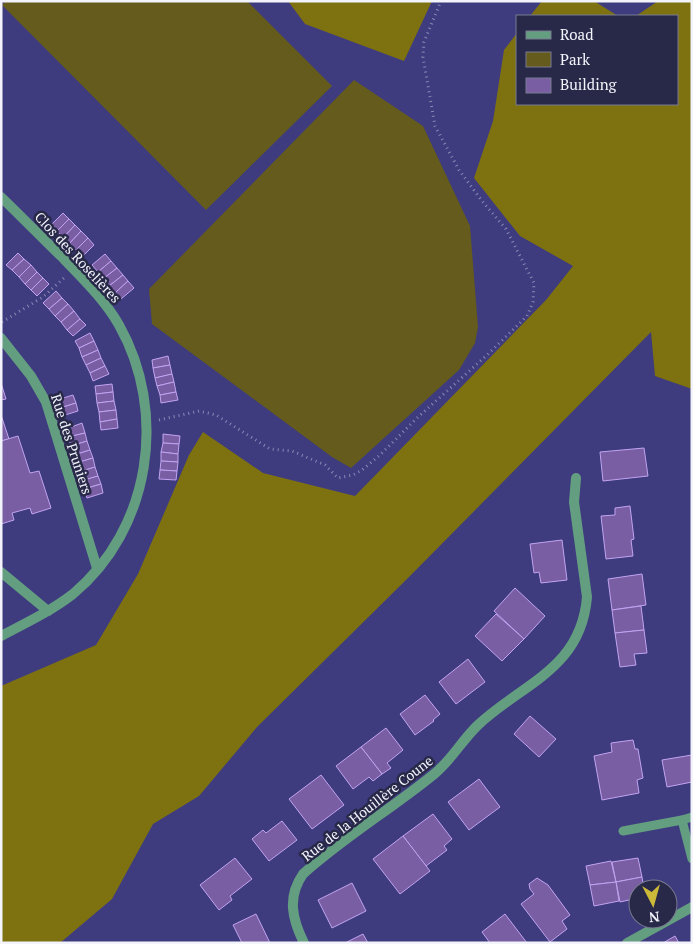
<svg xmlns="http://www.w3.org/2000/svg" width="693" height="944" viewBox="0 0 693 944" font-family="'PT Serif',serif">
<style>
.green{fill:#645b1c}
.forest{fill:#7e7110}
.building{fill:#7a5ea4;stroke:#c1a4f0}
.lines{fill:none;stroke-linecap:round;stroke-linejoin:round}
.path{stroke:#8a89b3;stroke-width:3;stroke-dasharray:1 4;stroke-linecap:butt}
.service{stroke:#649e80;stroke-width:9}
.minor{stroke:#649e80;stroke-width:10}
.labels{text-anchor:middle;dominant-baseline:central;stroke-width:5;stroke-linejoin:round;paint-order:stroke}
.street-label{font-size:14px;fill:#f2f3fb;stroke:#282948}
</style>
<rect width="100%" height="100%" fill="#3e3c7f"/>
<g class="green">
<path d="M 6,1 L 247,1 L 332,86 L 206,210 L 2,5 Z"/>
<path d="M 354,80 L 423,126 L 470,226 L 478,327 L 475,343 L 459,370 L 351,468 L 332,457 L 152,324 L 149,289 Z"/>
</g>
<g class="forest">
<path d="M 288,1 L 432,1 L 404,61 L 305,24 Z"/>
<path d="M 542,1 L 594,1 L 618,16 L 530,16 Z"/>
<path d="M 658,1 L 692,1 L 692,389 L 655,376 L 651,332 L 410,576 L 257,727 L 199,796 L 153,824 L 112,899 L 60,943 L 1,943 L 1,686 L 96,645 L 138,574 L 189,455 L 203,432 L 263,473 L 355,496 L 546,300 L 573,266 L 520,236 L 474,178 L 493,121 L 504,50 L 517,33 L 517,104 L 677,104 L 677,16 L 636,16 Z"/>
</g>
<g class="building">
<path d="M 63,213 L 69,219 L 57,231 L 51,225 Z"/>
<path d="M 69,219 L 75,225 L 63,238 L 57,231 Z"/>
<path d="M 75,225 L 81,231 L 69,244 L 63,238 Z"/>
<path d="M 81,231 L 88,238 L 76,250 L 69,244 Z"/>
<path d="M 88,238 L 94,245 L 82,257 L 76,250 Z"/>
<path d="M 18,253 L 24,259 L 12,270 L 6,265 Z"/>
<path d="M 105,254 L 111,261 L 98,272 L 92,265 Z"/>
<path d="M 24,259 L 31,265 L 19,277 L 12,270 Z"/>
<path d="M 111,261 L 117,268 L 103,279 L 98,272 Z"/>
<path d="M 31,265 L 37,272 L 25,284 L 19,277 Z"/>
<path d="M 117,268 L 123,275 L 109,286 L 103,279 Z"/>
<path d="M 37,272 L 43,278 L 31,290 L 25,284 Z"/>
<path d="M 123,275 L 128,281 L 115,293 L 109,286 Z"/>
<path d="M 43,278 L 49,284 L 37,296 L 31,290 Z"/>
<path d="M 128,281 L 134,288 L 121,299 L 115,293 Z"/>
<path d="M 56,291 L 62,298 L 49,309 L 43,303 Z"/>
<path d="M 62,298 L 68,304 L 55,316 L 49,309 Z"/>
<path d="M 68,304 L 74,311 L 61,322 L 55,316 Z"/>
<path d="M 74,311 L 80,319 L 67,330 L 61,322 Z"/>
<path d="M 80,319 L 86,325 L 73,336 L 67,330 Z"/>
<path d="M 90,333 L 94,341 L 79,348 L 75,341 Z"/>
<path d="M 94,341 L 98,350 L 82,357 L 79,348 Z"/>
<path d="M 98,350 L 101,358 L 86,365 L 82,357 Z"/>
<path d="M 168,356 L 170,365 L 153,368 L 152,360 Z"/>
<path d="M 101,358 L 105,366 L 90,373 L 86,365 Z"/>
<path d="M 170,365 L 172,374 L 155,378 L 153,368 Z"/>
<path d="M 105,366 L 109,374 L 93,381 L 90,373 Z"/>
<path d="M 172,374 L 174,382 L 157,386 L 155,378 Z"/>
<path d="M 174,382 L 176,392 L 160,395 L 157,386 Z"/>
<path d="M 1,383 L 6,399 L 1,400 Z"/>
<path d="M 112,384 L 113,392 L 96,394 L 95,386 Z"/>
<path d="M 113,392 L 114,401 L 97,403 L 96,394 Z"/>
<path d="M 176,392 L 178,400 L 161,403 L 160,395 Z"/>
<path d="M 73,395 L 76,403 L 60,408 L 57,400 Z"/>
<path d="M 114,401 L 116,410 L 99,412 L 97,403 Z"/>
<path d="M 76,403 L 78,411 L 62,416 L 60,408 Z"/>
<path d="M 116,410 L 117,419 L 100,422 L 99,412 Z"/>
<path d="M 1,415 L 9,439 L 1,441 Z"/>
<path d="M 117,419 L 118,428 L 101,430 L 100,422 Z"/>
<path d="M 82,423 L 85,433 L 68,437 L 66,429 Z"/>
<path d="M 85,433 L 87,441 L 71,446 L 68,437 Z"/>
<path d="M 163,434 L 180,436 L 179,444 L 163,443 Z"/>
<path d="M 18,436 L 30,473 L 39,471 L 51,508 L 32,514 L 30,508 L 12,513 L 14,520 L 1,524 L 1,441 Z"/>
<path d="M 87,441 L 90,450 L 74,455 L 71,446 Z"/>
<path d="M 163,443 L 179,444 L 178,454 L 161,452 Z"/>
<path d="M 644,448 L 648,476 L 603,481 L 600,452 Z"/>
<path d="M 90,450 L 93,458 L 76,463 L 74,455 Z"/>
<path d="M 161,452 L 178,454 L 178,462 L 161,461 Z"/>
<path d="M 93,458 L 95,467 L 79,472 L 76,463 Z"/>
<path d="M 161,461 L 178,462 L 177,471 L 160,470 Z"/>
<path d="M 95,467 L 98,476 L 81,481 L 79,472 Z"/>
<path d="M 160,470 L 177,471 L 176,480 L 159,479 Z"/>
<path d="M 98,476 L 101,484 L 84,489 L 81,481 Z"/>
<path d="M 101,484 L 103,493 L 87,498 L 84,489 Z"/>
<path d="M 630,506 L 634,539 L 631,540 L 633,556 L 606,559 L 601,516 L 615,515 L 615,508 Z"/>
<path d="M 562,540 L 567,580 L 541,583 L 539,572 L 534,573 L 530,544 Z"/>
<path d="M 642,574 L 646,605 L 612,610 L 608,579 Z"/>
<path d="M 515,588 L 545,616 L 524,639 L 494,611 Z"/>
<path d="M 641,606 L 644,630 L 615,633 L 612,610 Z"/>
<path d="M 496,614 L 524,639 L 502,661 L 475,636 Z"/>
<path d="M 644,630 L 647,653 L 634,654 L 636,665 L 620,667 L 615,633 Z"/>
<path d="M 468,659 L 485,682 L 456,704 L 439,682 Z"/>
<path d="M 425,695 L 440,714 L 433,720 L 434,721 L 415,735 L 400,714 Z"/>
<path d="M 530,716 L 556,739 L 539,757 L 514,734 Z"/>
<path d="M 386,728 L 403,750 L 387,763 L 391,768 L 382,774 L 361,747 Z"/>
<path d="M 633,740 L 635,749 L 638,749 L 643,778 L 637,780 L 639,793 L 602,800 L 594,756 L 612,752 L 611,743 Z"/>
<path d="M 361,747 L 382,774 L 373,781 L 369,777 L 353,789 L 336,766 Z"/>
<path d="M 692,755 L 692,782 L 667,787 L 662,760 Z"/>
<path d="M 321,775 L 344,805 L 312,829 L 289,799 Z"/>
<path d="M 479,779 L 500,807 L 469,830 L 448,802 Z"/>
<path d="M 433,814 L 452,839 L 444,846 L 447,850 L 426,866 L 403,836 Z"/>
<path d="M 282,821 L 297,840 L 269,861 L 252,839 L 263,830 L 266,833 Z"/>
<path d="M 403,836 L 430,871 L 400,894 L 373,859 Z"/>
<path d="M 235,858 L 252,879 L 230,896 L 232,900 L 219,910 L 200,885 Z"/>
<path d="M 638,858 L 642,877 L 616,882 L 612,862 Z"/>
<path d="M 611,861 L 616,882 L 590,885 L 586,866 Z"/>
<path d="M 642,877 L 644,889 L 638,889 L 638,898 L 620,902 L 616,882 Z"/>
<path d="M 537,878 L 548,885 L 570,915 L 562,921 L 567,929 L 550,942 L 521,904 L 534,894 L 530,889 L 529,884 Z"/>
<path d="M 616,882 L 619,901 L 594,906 L 590,885 Z"/>
<path d="M 352,883 L 366,911 L 332,928 L 318,900 Z"/>
<path d="M 256,914 L 270,943 L 242,943 L 233,925 Z"/>
<path d="M 505,914 L 527,943 L 490,943 L 482,932 Z"/>
<path d="M 363,934 L 368,943 L 345,943 Z"/>
<path d="M 675,936 L 679,943 L 663,943 Z"/>
</g>
<g class="lines">
<g class="path">
<path d="M 2,322 L 43,297 L 64,278"/>
<path d="M 159,420 L 199,411 L 216,415 L 270,449 L 292,451 L 325,465 L 338,478 L 353,475 L 362,470 L 380,455 L 417,418 L 486,356 L 527,316 L 533,302 L 534,283 L 506,229 L 482,201 L 459,170 L 435,126 L 423,57 L 424,42 L 441,1"/>
</g>
<g class="service">
<path d="M 682,820 L 692,859"/>
<path d="M 623,831 L 682,820 L 692,817"/>
</g>
<g class="minor">
<path d="M 1,197 C 22,217 42,238 63,258 C 83,279 104,299 119,325 C 168,412 151,529 73,594 C 51,611 26,623 1,636"/>
<path d="M 1,338 L 31,376 L 46,402 L 97,568"/>
<path d="M 1,572 L 48,611"/>
<path d="M 304,943 C 292,919 287,897 303,874 C 343,838 391,809 433,775 C 451,761 462,740 478,725 C 523,683 581,669 587,597 L 574,502 L 576,478"/>
<path d="M 627,943 L 692,907"/>
</g>
</g>
<g class="labels">
<g class="street-label">
<text transform="translate(78 257) rotate(47)">Clos des Roselières</text>
<text transform="translate(72 444) rotate(72)">Rue des Pruniers</text>
<text transform="translate(367 808) rotate(-38)">Rue de la Houillère Coune</text>
</g>
</g>
<rect width="693" height="944" fill="none" stroke="#f2f3fb" stroke-width="5"/>
<rect x="516" y="15" width="162" height="90" fill="#282948" stroke="#797a90"/>
<rect x="526" y="31" width="25" height="8" fill="#649e80" stroke="#797a90"/>
<text x="560" y="40" font-size="15" fill="#f2f3fb">Road</text>
<rect x="526" y="52" width="25" height="15" fill="#645b1c" stroke="#797a90"/>
<text x="560" y="65" font-size="15" fill="#f2f3fb">Park</text>
<rect x="526" y="78" width="25" height="15" fill="#7a5ea4" stroke="#797a90"/>
<text x="560" y="90" font-size="15" fill="#f2f3fb">Building</text>
<g transform="translate(653 904) rotate(174)"><circle r="24" fill="#282948" stroke="#797a90"/>
<path d="M0-4L9 19L0 12L-9 19Z" fill="#ccb939"/>
<text y="-8" font-size="14" font-weight="bold" text-anchor="middle" fill="#f2f3fb">N</text>
</g>
</svg>
